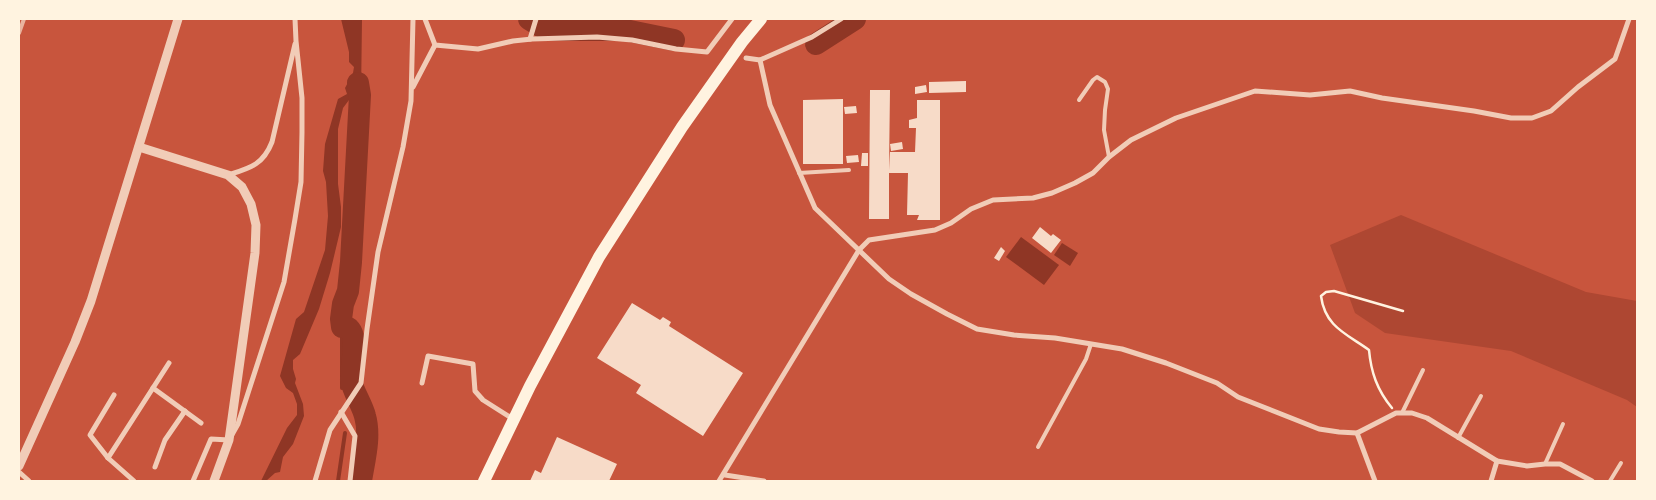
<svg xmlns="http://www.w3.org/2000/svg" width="1656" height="500" viewBox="0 0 1656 500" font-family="Ubuntu,sans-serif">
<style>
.green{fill:#ae4732}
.water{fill:#8f3625}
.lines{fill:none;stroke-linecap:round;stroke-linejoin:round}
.stream{stroke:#8f3625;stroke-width:4}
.river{stroke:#8f3625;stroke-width:22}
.building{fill:#f7dbc8}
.path{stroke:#fff3e0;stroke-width:2.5}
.service{stroke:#f1ccb7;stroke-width:4}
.minor{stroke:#f1ccb7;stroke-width:5}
.tertiary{stroke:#f1ccb7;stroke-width:9}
.trunk{stroke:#fff3e0;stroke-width:12}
.rail{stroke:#e9b49f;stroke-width:4}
</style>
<rect width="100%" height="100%" fill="#c8553d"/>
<path class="green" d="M 1401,215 L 1586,292 L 1637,301 L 1637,407 L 1627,400 L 1511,351 L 1385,333 L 1355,313 L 1330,245 Z"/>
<g class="water">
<path d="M 341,19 L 362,19 L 361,96 L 358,95 L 349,100 L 343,108 L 338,129 L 338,184 L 341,207 L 341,227 L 330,273 L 319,309 L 300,354 L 293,360 L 293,369 L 296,379 L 295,383 L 303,404 L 304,416 L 293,444 L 283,457 L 280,472 L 275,473 L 266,481 L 261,481 L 287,428 L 297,415 L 297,404 L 293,393 L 286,388 L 280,376 L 296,319 L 304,312 L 325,250 L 328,216 L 326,182 L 323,171 L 325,144 L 338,99 L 347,94 L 345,88 L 353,73 L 354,67 L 349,62 L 349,52 Z"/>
<path d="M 1021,237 L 1059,265 L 1044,285 L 1006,257 Z"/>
<path d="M 1062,243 L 1078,253 L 1070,266 L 1054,255 Z"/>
</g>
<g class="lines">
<g class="stream">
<path d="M 342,388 L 342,327"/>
<path d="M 338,481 L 345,433"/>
</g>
<g class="river">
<path d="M 529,19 L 547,30 L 625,30 L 674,40"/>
<path d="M 816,44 L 855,19"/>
<path d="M 358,83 L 360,95 L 351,262 L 348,291 L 343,304 L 341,319 L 342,327 C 362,324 350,369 351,380 C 353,392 362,404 365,416 C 371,437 364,461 361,481"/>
</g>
</g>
<g class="building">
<path d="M 966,81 L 966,92 L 929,93 L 929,82 Z"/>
<path d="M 926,85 L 927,92 L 915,94 L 915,87 Z"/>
<path d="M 870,90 L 890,90 L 889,170 L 890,152 L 915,152 L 916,128 L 909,128 L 909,120 L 917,118 L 917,100 L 940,100 L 940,220 L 917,220 L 919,215 L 907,215 L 908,173 L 889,173 L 889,219 L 869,219 Z"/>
<path d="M 843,99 L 843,164 L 803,164 L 803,100 Z"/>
<path d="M 856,106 L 857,113 L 845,114 L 844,107 Z"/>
<path d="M 902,142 L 903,149 L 891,151 L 890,144 Z"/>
<path d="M 862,153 L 868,153 L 868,166 L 861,166 Z"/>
<path d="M 858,155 L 859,162 L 847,163 L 846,156 Z"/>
<path d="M 1040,227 L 1051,236 L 1053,234 L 1061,240 L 1051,253 L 1032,238 Z"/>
<path d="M 1001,247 L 1005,251 L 999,261 L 994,258 Z"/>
<path d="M 632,303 L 660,320 L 663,317 L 671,322 L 669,326 L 743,373 L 703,436 L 636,393 L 641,385 L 597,358 Z"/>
<path d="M 557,437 L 617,464 L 609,481 L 530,481 L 535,470 L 541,473 Z"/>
</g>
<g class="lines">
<path class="path" d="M 1392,408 C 1377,390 1371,372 1369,350 C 1347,334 1325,327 1321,296 L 1326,292 L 1334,291 L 1403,311"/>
<g class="service">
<path d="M 1079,100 L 1093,80 L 1097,77 L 1105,82 L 1108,89 L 1105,110 L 1104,130 L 1109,157"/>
<path d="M 799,173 L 849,170"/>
<path d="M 1402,413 L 1423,370"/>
<path d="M 1458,438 L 1481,396"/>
<path d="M 1038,447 L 1086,359 L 1091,344"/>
<path d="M 1545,464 L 1563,424"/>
<path d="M 1610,481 L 1621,463"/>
</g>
<g class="minor">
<path d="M 425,19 L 435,45 L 478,49 L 513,41 L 532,39 L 597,37 L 632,40 L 676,49 L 707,52 L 732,19"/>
<path d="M 530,39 L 536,19"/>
<path d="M 746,58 L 760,60 L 812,37 L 841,19"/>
<path d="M 760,60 L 770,105 L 815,208 L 889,279 L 911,294 L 947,314 L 977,329 L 1014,335 L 1055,338 L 1122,349 L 1166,363 L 1217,383 L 1238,397 L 1319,429 L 1339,432 L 1357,433 L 1396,413 L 1412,413 L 1427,418 L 1497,461 L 1527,466 L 1545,464 L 1560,464 L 1592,481"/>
<path d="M 413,87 L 435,45"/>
<path d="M 228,175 C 250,168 263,165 272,142 L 295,44"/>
<path d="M 422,383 L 428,356 L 473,364 L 475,391 L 483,400 L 513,419"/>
<path d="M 153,388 L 201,423"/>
<path d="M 114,395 L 90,435 L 108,458 L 134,481"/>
<path d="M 341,412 L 355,436 L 350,481"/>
<path d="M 1357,433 L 1375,481"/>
<path d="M 108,458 L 169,363"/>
<path d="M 155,467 L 165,440 L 185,411"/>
<path d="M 19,472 L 29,481"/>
<path d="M 725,475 L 764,481"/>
<path d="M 193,481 L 211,439 L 229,440 L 238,424 L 284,282 L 295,219 L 301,182 L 302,132 L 302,98 L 296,41 L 295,19"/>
<path d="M 315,481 L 330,430 L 361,383 L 367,329 L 378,252 L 403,147 L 411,101 L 413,19"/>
<path d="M 719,481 L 859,250 L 869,240 L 935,230 L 951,223 L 971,209 L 993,200 L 1033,198 L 1052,193 L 1075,183 L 1093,173 L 1109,157 L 1131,140 L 1176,118 L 1255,91 L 1310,95 L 1350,91 L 1382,98 L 1474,111 L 1511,118 L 1532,118 L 1551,111 L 1578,87 L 1615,59 L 1629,19"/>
<path d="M 1491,481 L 1497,461"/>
</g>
<g class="tertiary">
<path d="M 139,147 L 228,175 L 242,187 L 251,204 L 256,225 L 255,253 L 229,440 L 214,481"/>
<path d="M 19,466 L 75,342 L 91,301 L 178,19"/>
</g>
<path class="trunk" d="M 484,481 L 530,386 L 599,257 L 682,127 L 742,42 L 761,19"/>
<path class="rail" d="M 19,33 L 24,19"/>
</g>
<rect width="1656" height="500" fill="none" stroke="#fff3e0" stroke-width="40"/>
</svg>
